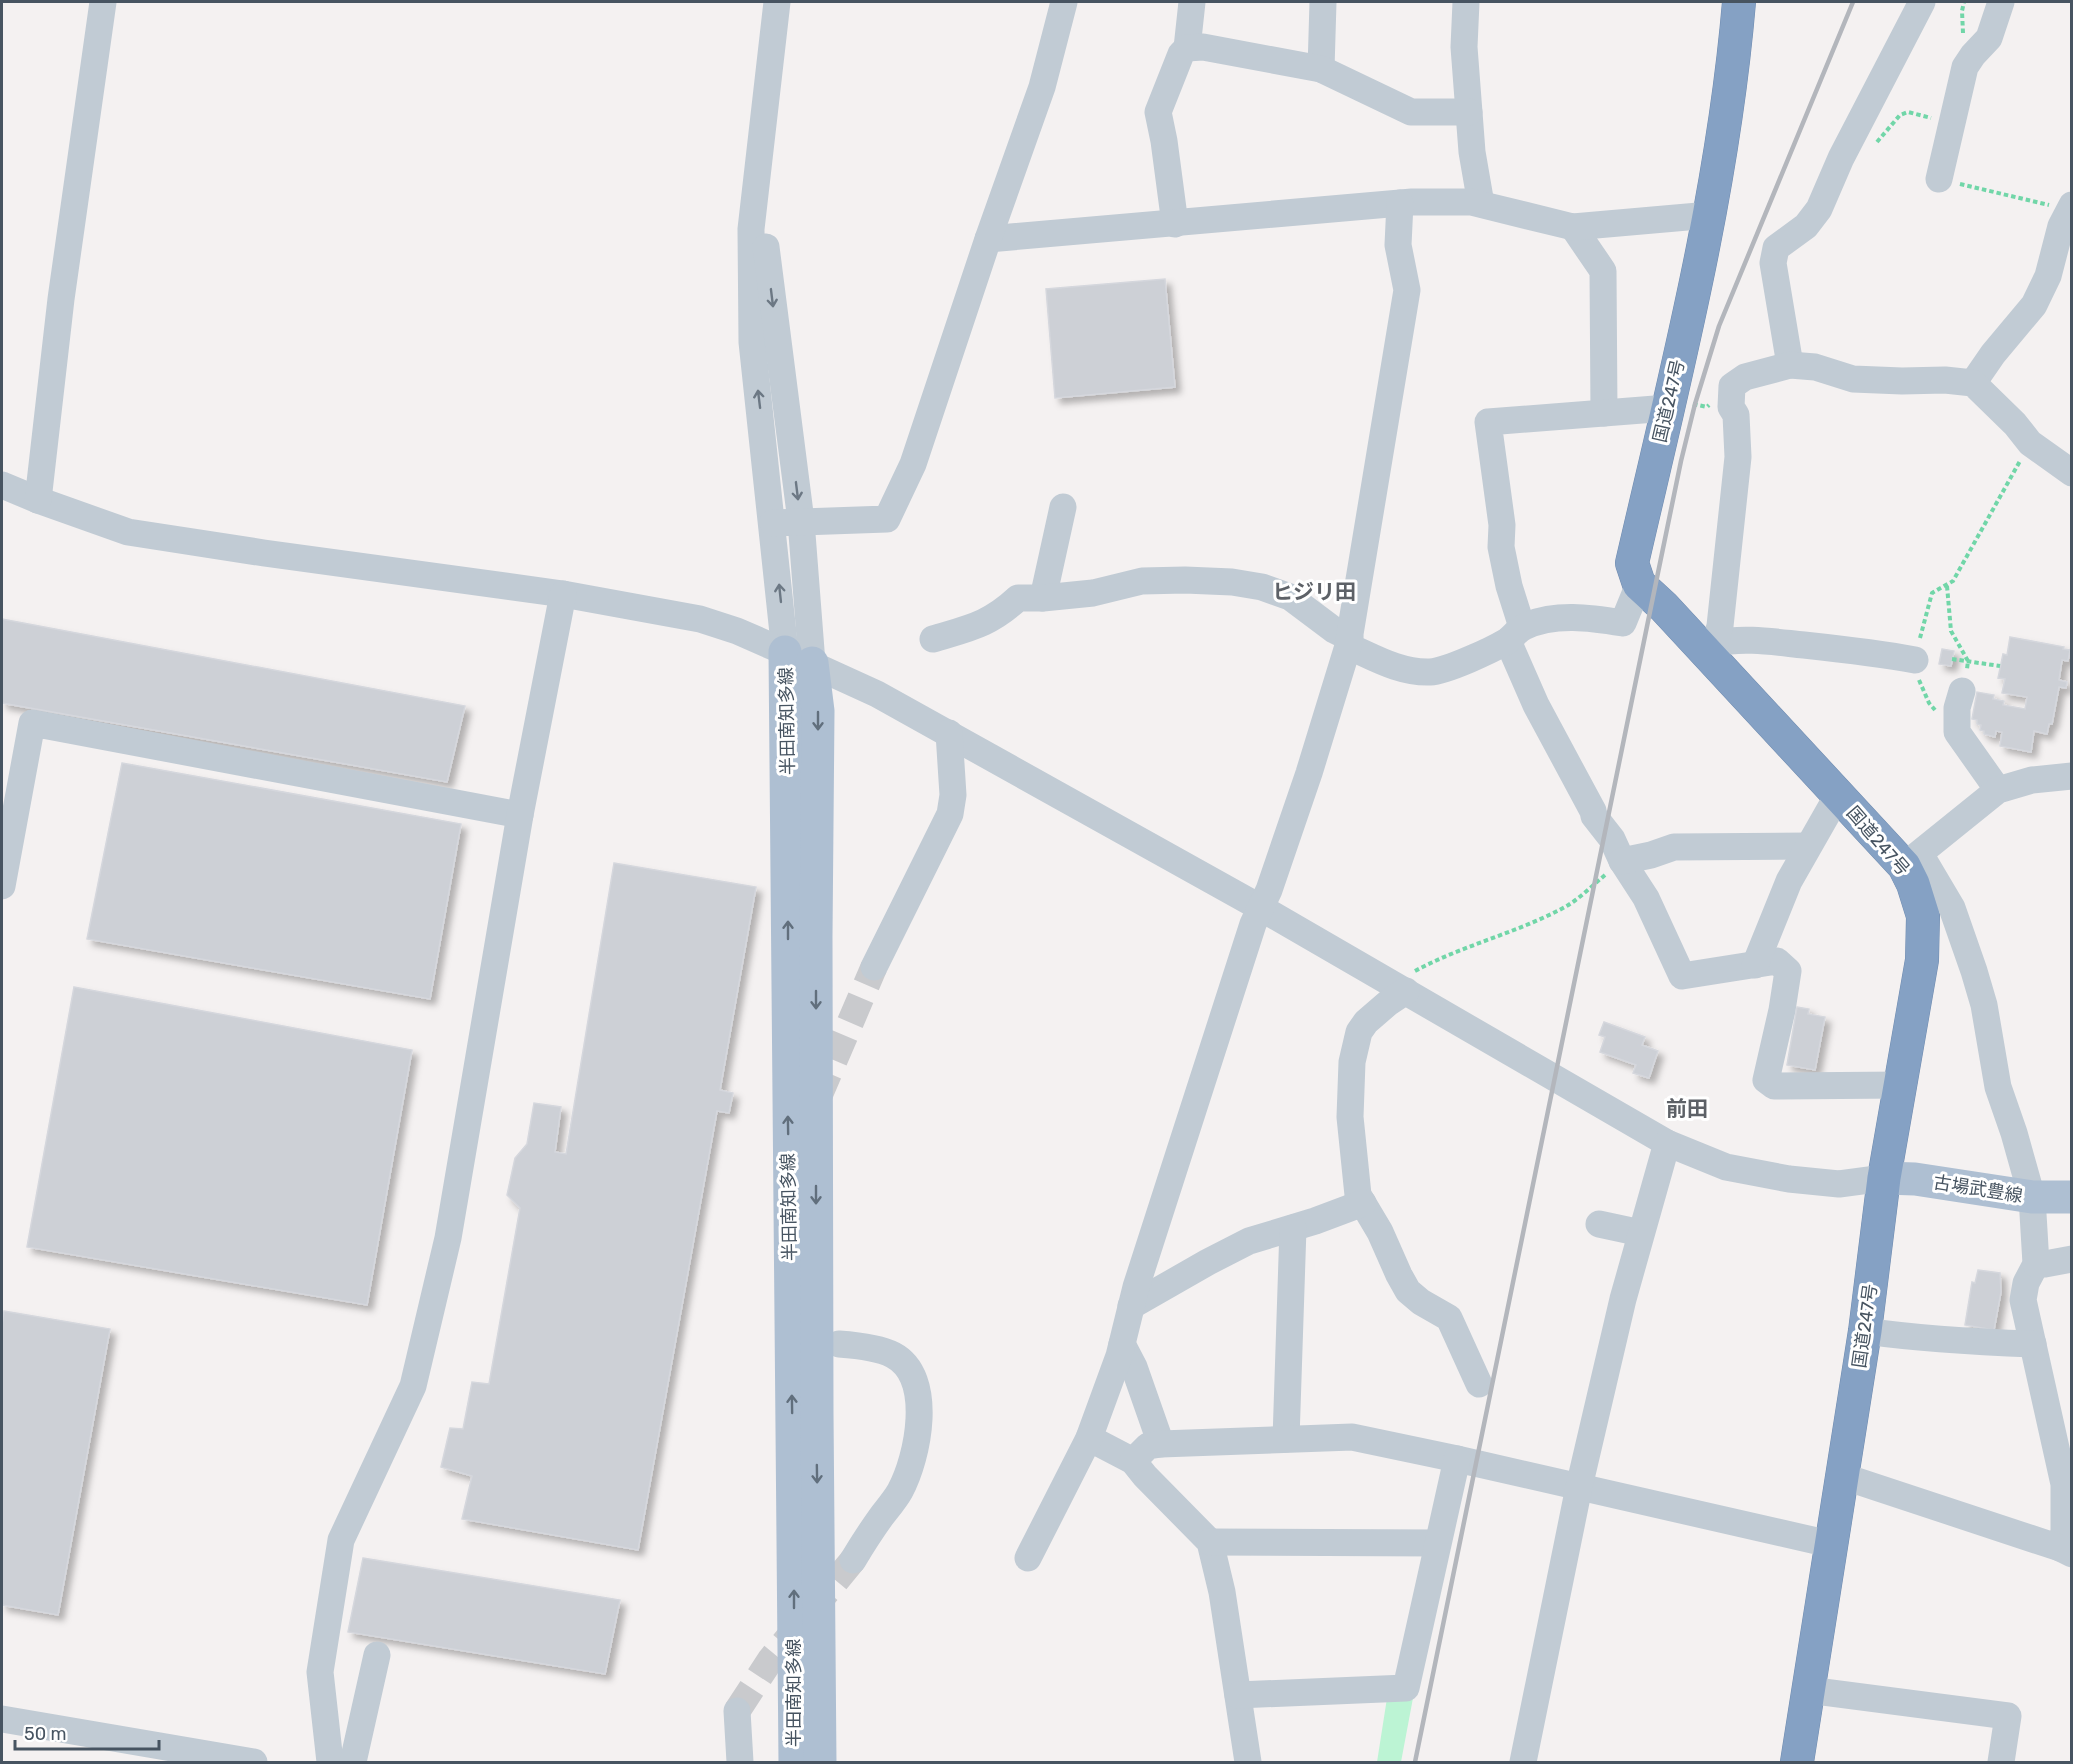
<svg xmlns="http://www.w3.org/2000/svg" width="2073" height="1764" viewBox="0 0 2073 1764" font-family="Rubik,'Noto Sans JP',sans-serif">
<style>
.green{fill:#bcf4d4}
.building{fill:#cdd0d6;stroke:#d5d7dd;stroke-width:1.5;filter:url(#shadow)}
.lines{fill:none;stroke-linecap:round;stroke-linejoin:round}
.minor-tunnel{stroke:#c9cacd;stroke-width:27;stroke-dasharray:27 14;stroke-linecap:butt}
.highway-casing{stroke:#708cb0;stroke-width:34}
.path{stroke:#71d6a8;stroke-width:4;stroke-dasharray:4.5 3;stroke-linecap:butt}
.minor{stroke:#c1cbd4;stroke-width:27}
.major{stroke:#aebfd2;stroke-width:33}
.highway{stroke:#85a1c4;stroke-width:33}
.rail{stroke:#b3b6bc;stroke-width:4.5}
.oneway{stroke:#6c7884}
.oneway2{stroke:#616f7d}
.labels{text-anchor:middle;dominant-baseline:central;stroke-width:6;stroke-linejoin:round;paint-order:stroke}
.street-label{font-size:18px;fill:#475461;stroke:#fff}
.quarter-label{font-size:21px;font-weight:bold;fill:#5d6167;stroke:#fff}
</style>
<defs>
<filter id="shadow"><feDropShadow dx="5.5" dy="5.5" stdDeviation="3" flood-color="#0004"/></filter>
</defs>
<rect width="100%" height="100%" fill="#f4f1f1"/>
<path class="green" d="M 1387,1698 L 1413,1698 L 1401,1762 L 1377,1762 Z"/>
<g class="building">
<path d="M 1165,279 L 1175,387 L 1055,398 L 1046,289 Z"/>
<path d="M 2,619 L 465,706 L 447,782 L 2,703 Z"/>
<path d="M 2010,637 L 2064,647 L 2063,649 L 2070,650 L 2068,661 L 2062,660 L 2059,680 L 2067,682 L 2066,688 L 2059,687 L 2052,724 L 2049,724 L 2047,734 L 2034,731 L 2031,752 L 2000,746 L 2002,732 L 1996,731 L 1995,737 L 1984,734 L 1984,731 L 1980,730 L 1981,725 L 1977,724 L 1977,720 L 1972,719 L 1977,692 L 1994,695 L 1993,699 L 2004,701 L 2003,705 L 2025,709 L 2027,697 L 2002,693 L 2005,679 L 1998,678 L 2003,654 L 2007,655 Z"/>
<path d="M 1942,649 L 1954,651 L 1951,666 L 1939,664 Z"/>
<path d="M 122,763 L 461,824 L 430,999 L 87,939 Z"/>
<path d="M 614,863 L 756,887 L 720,1090 L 733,1093 L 729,1113 L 717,1111 L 638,1550 L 462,1519 L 472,1476 L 441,1467 L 450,1428 L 463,1429 L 472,1382 L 489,1384 L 520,1208 L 507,1195 L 515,1158 L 527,1144 L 534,1103 L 561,1107 L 555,1152 L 566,1154 Z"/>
<path d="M 74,987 L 412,1050 L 367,1305 L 27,1247 Z"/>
<path d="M 1797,1007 L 1809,1009 L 1808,1014 L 1825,1017 L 1815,1070 L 1787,1065 Z"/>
<path d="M 1604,1022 L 1645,1037 L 1642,1045 L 1658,1051 L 1649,1078 L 1633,1073 L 1636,1065 L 1600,1052 L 1605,1037 L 1599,1035 Z"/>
<path d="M 1978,1270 L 2000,1273 L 2001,1292 L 1994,1330 L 1965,1325 L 1972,1282 L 1975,1283 Z"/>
<path d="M 4,1311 L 110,1329 L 58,1615 L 2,1605 L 2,1325 Z"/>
<path d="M 363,1558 L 620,1600 L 605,1674 L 348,1632 Z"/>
</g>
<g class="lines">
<g class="minor-tunnel">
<path d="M 818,1098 L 874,967"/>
<path d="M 737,1711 L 771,1659 L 853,1560"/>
</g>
<g class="highway-casing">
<path id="highway" d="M 1739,2 C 1723,192 1675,377 1632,563 L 1639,584 L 1664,607 L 1904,866 L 1913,884 L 1923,916 L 1922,960 L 1884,1178 L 1865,1331 L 1797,1762"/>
</g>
<g class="path">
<path d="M 1963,33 L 1962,11 L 1964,2"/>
<path d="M 1877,142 L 1900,115 L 1908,112 L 1931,118"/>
<path d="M 1960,184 L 2049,205"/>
<path d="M 1693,404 L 1707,407 L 1709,405"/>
<path d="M 1947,586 L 1951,631 L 1968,661 L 1967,669"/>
<path d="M 1920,638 L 1932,593 L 1953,581 L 2020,461"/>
<path d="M 1952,659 L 2000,666"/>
<path d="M 1919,680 L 1929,703 L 1935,710"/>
<path d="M 1415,971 C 1463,945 1517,933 1565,907 C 1579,899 1592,886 1605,875"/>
</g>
<g class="minor">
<path d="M 777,2 L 751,229 L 752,342 L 785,652"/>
<path d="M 1466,2 L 1464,47 L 1472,152 L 1481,204"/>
<path d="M 1187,48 L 1192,2"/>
<path d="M 1321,69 L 1323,2"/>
<path d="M 1939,179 L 1965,67 L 1973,55 L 1989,38 L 2001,2"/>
<path d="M 1175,224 L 1164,141 L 1158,112 L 1181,54 L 1187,48 L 1203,47 L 1321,69 L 1411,112 L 1469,112"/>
<path d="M 1573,227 L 1603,271 L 1604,413"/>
<path d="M 988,239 L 1412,202 L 1471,202 L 1573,227 L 1710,215"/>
<path d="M 766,247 L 801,521 L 812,663"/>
<path d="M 1790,365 L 1773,263 L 1776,248 L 1806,226 L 1819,209 L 1841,158 L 1922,2"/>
<path d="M 1973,383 L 1993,354 L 2034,305 L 2048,276 L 2061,226 L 2072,205"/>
<path d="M 2,485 L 38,500 L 128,532 L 264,553 L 563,594 L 700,619 L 737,631 L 785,652 L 877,694 L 1261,908 L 1667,1143 L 1726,1167 L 1789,1179 L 1839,1184 L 1884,1178"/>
<path d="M 38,500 L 61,299 L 103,2"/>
<path d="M 773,523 L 887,519 L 913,464 L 988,239 L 1042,87 L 1064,2"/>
<path d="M 1043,598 L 1063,507"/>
<path d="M 1522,627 L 1509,586 L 1501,547 L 1502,525 L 1488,422 L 1668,408"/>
<path d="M 933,639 C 969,628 989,625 1018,598 L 1043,598 L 1093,593 L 1142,581 L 1185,580 L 1232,582 L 1262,587 L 1290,597 L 1334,630 L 1350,638"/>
<path d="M 1508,641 L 1536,705 L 1593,811 L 1594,816 L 1612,839 L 1622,861 L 1646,898 L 1682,976 L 1777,961 L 1788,971 L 1782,1010 L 1766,1080 L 1774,1086 L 1902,1085"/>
<path d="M 1715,643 C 1745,637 1774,642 1804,645 C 1841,649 1878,653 1915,660"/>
<path d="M 1348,646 C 1375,658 1400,673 1430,672 C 1447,671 1492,650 1507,641 C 1513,637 1517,630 1524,627 C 1554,612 1592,618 1623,623 L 1639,584"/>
<path d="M 1706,652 L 1715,643 L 1720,626 L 1738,457 L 1736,415 L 1731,407 L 1732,386 L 1745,377 L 1790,365 L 1815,367 L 1853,379 L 1902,381 L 1945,380 L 1973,383 L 2015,424 L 2030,443 L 2072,473"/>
<path d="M 1962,691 L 1957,708 L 1957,732 L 1998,790"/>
<path d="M 1920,854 L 1952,908 L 1974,971 L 1984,1005 L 1998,1087 L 2014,1133 L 2032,1197 L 2036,1264 L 2026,1283 L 2023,1300 L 2064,1484 L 2064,1531 L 2060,1548"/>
<path d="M 1622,861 L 1651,855 L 1674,847 L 1808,846"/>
<path d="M 1905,865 L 1998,790 L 2032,780 L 2072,776"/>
<path d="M 2,886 L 32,723 L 520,815"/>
<path d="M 1755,965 L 1789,881 L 1838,795"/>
<path d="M 874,967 L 950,814 L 953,795 L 949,733"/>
<path d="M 1406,991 L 1388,1003 L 1366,1022 L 1359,1032 L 1352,1062 L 1350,1117 L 1358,1195 L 1380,1232 L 1399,1275 L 1408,1291 L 1421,1302 L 1449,1318 L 1479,1384"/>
<path d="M 1599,1224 L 1641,1233"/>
<path d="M 2036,1264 L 2045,1264 L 2072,1259"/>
<path d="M 1131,1306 L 1208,1262 L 1249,1241 L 1315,1221 L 1363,1203"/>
<path d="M 1865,1331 C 1921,1339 1976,1342 2033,1344"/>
<path d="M 839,1344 C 853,1345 880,1348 893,1355 C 935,1377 918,1458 900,1491 C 895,1500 887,1509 881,1517 C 871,1531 862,1545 853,1560"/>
<path d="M 1122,1344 L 1134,1367 L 1161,1444"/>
<path d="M 1089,1438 L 1133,1461 L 1145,1476 L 1210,1542 L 1222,1592 L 1248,1762"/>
<path d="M 1286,1439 L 1293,1228"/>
<path d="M 1133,1461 L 1148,1446 L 1161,1444 L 1352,1437 L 1457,1459 L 1830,1544"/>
<path d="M 1842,1476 L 2060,1548 L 2072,1554"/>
<path d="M 1210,1542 L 1437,1543"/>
<path d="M 1028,1558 L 1089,1438 L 1119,1356 L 1136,1287 L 1253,924 L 1269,890 L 1309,773 L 1348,646 L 1407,290 L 1398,245 L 1400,203"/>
<path d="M 1808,1690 L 2008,1716 L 2001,1762"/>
<path d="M 1238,1695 L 1406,1688 L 1457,1459"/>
<path d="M 737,1711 L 740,1762"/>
<path d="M 2,1719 L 254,1762"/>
<path d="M 330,1762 L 320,1672 L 341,1540 L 413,1386 L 448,1238 L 520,815 L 563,594"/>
<path d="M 353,1762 L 377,1655"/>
<path d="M 1523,1762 L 1579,1487 L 1623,1299 L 1667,1143"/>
</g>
<g class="major">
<path d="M 785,652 L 795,1762"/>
<path d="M 812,663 L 818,711 L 816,937 L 817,1413 L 820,1762"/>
<path d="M 1884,1178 L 1915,1179 L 2032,1197 L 2072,1197"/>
</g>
<use href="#highway" class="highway"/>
<path class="rail" d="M 1415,1762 L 1653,597 L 1681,461 L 1695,404 L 1719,326 L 1853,2"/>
</g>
<defs><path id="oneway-shaft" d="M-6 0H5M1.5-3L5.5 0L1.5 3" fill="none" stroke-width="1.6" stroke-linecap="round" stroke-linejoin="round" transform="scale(1.5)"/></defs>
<g class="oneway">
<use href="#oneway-shaft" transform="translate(772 298) rotate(83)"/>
<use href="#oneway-shaft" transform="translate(759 399) rotate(-97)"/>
<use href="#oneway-shaft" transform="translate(797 491) rotate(83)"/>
<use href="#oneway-shaft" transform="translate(780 593) rotate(-96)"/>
</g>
<g class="oneway2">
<use href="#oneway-shaft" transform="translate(818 721) rotate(90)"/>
<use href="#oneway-shaft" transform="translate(788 930) rotate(-90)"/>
<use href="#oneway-shaft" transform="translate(816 1000) rotate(90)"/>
<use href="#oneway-shaft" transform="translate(788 1125) rotate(-91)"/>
<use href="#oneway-shaft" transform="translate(816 1195) rotate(90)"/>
<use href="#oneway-shaft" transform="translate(792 1404) rotate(-91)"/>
<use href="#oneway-shaft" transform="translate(817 1474) rotate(89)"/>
<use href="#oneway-shaft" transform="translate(794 1599) rotate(-90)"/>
</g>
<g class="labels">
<g class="street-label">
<text transform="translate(1669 401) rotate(-77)">国道247号</text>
<text transform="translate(787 721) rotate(-91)">半田南知多線</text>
<text transform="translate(1878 841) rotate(49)">国道247号</text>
<text transform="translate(1978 1189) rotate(9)">古場武豊線</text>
<text transform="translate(789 1207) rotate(-91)">半田南知多線</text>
<text transform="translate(1865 1326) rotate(-82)">国道247号</text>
<text transform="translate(794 1693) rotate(-90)">半田南知多線</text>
</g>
<g class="quarter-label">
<text x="1314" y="591">ヒジリ田</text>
<text x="1687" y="1108">前田</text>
</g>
</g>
<rect width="2073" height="1764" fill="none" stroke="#475461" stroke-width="6"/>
<path d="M15 1740v9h144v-9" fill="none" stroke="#475461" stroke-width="3"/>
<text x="24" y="1740" font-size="18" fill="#475461" stroke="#ffffff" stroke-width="4.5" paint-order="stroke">50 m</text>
</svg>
